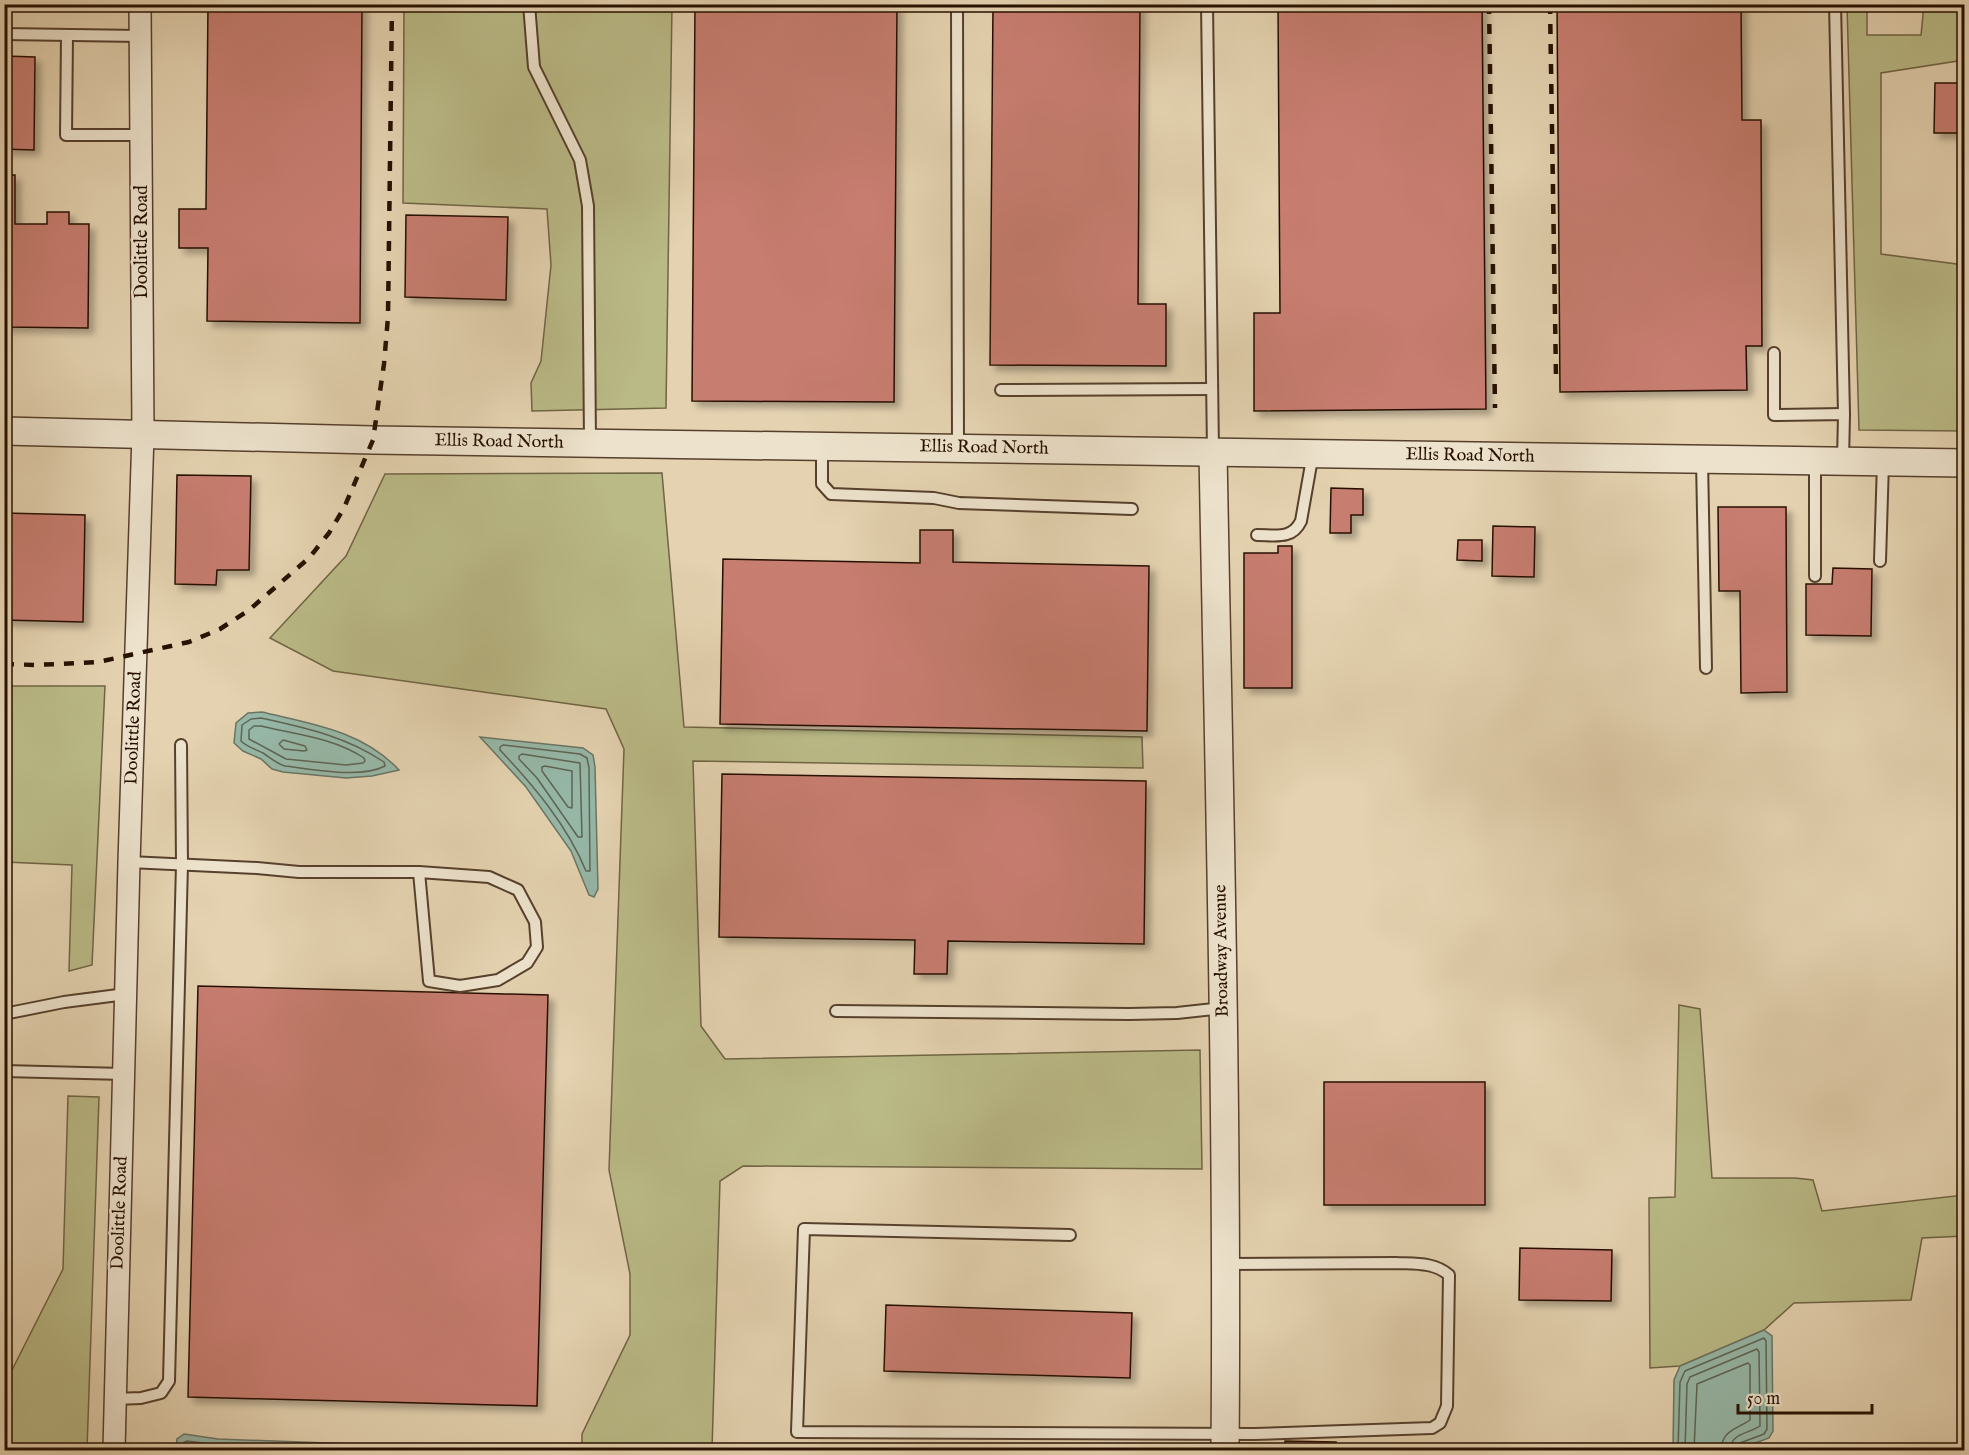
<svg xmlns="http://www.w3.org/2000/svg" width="1969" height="1455" viewBox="0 0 1969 1455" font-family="'IM FELL English',serif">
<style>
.green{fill:#baba87;stroke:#706544;stroke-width:1.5}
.water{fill:#96b8a8;stroke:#6a7565;stroke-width:1.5}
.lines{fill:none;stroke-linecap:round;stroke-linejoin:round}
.shore{stroke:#5e6454;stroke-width:1.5}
.building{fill:#c77d6f;stroke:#271000;stroke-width:1.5;filter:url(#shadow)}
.service-casing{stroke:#56402c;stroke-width:14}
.minor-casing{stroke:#56402c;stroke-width:24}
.tertiary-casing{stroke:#56402c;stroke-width:30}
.service{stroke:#ede2cc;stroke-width:10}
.minor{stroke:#ede2cc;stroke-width:21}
.tertiary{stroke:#ede2cc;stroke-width:27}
.rail{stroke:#271000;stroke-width:4.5;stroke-dasharray:10 10;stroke-linecap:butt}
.labels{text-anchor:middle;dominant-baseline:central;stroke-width:5;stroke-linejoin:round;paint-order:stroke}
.street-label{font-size:18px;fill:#271000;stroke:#ede2cc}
</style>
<defs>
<filter id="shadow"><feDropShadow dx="5.5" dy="5.5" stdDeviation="3" flood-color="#0004"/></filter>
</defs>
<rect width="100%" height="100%" fill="#e4d2b0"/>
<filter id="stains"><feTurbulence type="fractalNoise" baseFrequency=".00333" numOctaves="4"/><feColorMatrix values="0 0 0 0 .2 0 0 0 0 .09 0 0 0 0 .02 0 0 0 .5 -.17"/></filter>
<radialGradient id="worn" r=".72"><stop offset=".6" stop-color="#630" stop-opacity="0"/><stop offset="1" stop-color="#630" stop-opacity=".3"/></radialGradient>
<g class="green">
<path d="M 404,5 L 672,5 L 666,408 L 532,411 L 531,383 L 541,361 L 551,265 L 547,209 L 403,203 Z"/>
<path d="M 1847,5 L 1867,5 L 1867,35 L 1921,35 L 1924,5 L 1964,5 L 1964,60 L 1881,73 L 1881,254 L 1964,265 L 1964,431 L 1859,430 Z"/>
<path d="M 662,473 L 684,727 L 1142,737 L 1143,768 L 693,761 L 701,1026 L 725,1059 L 1200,1050 L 1202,1169 L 743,1166 L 720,1181 L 712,1450 L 582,1450 L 582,1434 L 630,1335 L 630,1274 L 609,1170 L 624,749 L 606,709 L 333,671 L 270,638 L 346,556 L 385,474 Z"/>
<path d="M 5,686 L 105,686 L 92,965 L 69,971 L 72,865 L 5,862 Z"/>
<path d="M 1679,1005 L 1700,1009 L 1712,1178 L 1795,1178 L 1813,1180 L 1822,1211 L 1964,1195 L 1964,1236 L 1922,1238 L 1911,1300 L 1794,1303 L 1764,1330 L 1680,1366 L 1650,1368 L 1649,1198 L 1675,1197 Z"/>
<path d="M 68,1096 L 99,1097 L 87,1450 L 5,1450 L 5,1384 L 63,1269 Z"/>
</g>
<g class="water">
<path d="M 262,712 C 312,724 363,731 399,770 L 372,776 L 346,778 L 283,772 L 272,769 L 261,759 L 243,751 L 234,743 L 236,723 L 248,713 Z"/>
<path d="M 480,737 L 583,748 L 593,755 L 595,767 L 598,889 L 594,897 L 589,895 L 571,851 L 526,787 Z"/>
<path d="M 1764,1330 L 1772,1336 L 1773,1431 L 1769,1438 L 1736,1450 L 1673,1450 L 1674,1380 L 1680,1366 Z"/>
<path d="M 184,1434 L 218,1439 L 517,1450 L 176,1450 L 177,1439 Z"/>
</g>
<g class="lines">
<g class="shore">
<path d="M 261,718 C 306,728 345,736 384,762 L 385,766 C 360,779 313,769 285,766 C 275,763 271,758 263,753 C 255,749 247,747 241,741 L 242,725 L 251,719 Z"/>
<path d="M 254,726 L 261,726 C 294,734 335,738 364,758 L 365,761 L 363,763 L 346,765 L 286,759 L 249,739 L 249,730 Z"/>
<path d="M 283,740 L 305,746 L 307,750 L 304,751 L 284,749 L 279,744 Z"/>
<path d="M 503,745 L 580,754 L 587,758 L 589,768 L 590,871 L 586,871 C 567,825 534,786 500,750 L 500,747 Z"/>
<path d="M 522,754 L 580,763 L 582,837 L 578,837 L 537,778 L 519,759 L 519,756 Z"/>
<path d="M 545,766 L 572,771 L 572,808 L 568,807 L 542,771 L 542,767 Z"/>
<path d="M 182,1450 L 183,1443 L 187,1441 L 218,1445 L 363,1450"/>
<path d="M 1678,1450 L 1680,1382 L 1685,1371 L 1764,1338 L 1766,1341 L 1767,1429 L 1764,1434 L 1740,1443 L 1737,1450"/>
<path d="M 1685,1450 L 1687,1384 L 1690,1377 L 1757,1349 L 1759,1352 L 1760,1426 C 1748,1434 1731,1433 1730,1450"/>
<path d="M 1694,1450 L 1697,1384 L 1748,1363 L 1750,1365 L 1750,1420 C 1737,1429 1722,1430 1721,1450"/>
</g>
</g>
<g class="building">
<path d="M 208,4 L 362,4 L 360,323 L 207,321 L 208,248 L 179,248 L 179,209 L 206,209 Z"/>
<path d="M 695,4 L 897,4 L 894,402 L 692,401 Z"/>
<path d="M 993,4 L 1140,4 L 1138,304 L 1166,304 L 1166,366 L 990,365 Z"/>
<path d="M 1278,4 L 1482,4 L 1486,409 L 1254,411 L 1254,313 L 1280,313 Z"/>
<path d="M 1557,4 L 1741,4 L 1742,120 L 1761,120 L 1762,346 L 1746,346 L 1747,390 L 1560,392 Z"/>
<path d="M 4,56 L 35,57 L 34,150 L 4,149 Z"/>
<path d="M 1935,83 L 1964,83 L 1964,133 L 1934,133 Z"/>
<path d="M 4,175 L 15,175 L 15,224 L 47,224 L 47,212 L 69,212 L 69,224 L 89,224 L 88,328 L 4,327 Z"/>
<path d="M 406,215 L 508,217 L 506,300 L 405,297 Z"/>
<path d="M 177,475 L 251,476 L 249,570 L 217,570 L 216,585 L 175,584 Z"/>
<path d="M 1331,488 L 1363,489 L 1363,515 L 1351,515 L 1351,533 L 1330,533 Z"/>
<path d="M 1718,507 L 1786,507 L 1787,692 L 1741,693 L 1740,591 L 1719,591 Z"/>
<path d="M 4,513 L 85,515 L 83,622 L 4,620 Z"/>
<path d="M 1493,526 L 1535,527 L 1534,577 L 1492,576 Z"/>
<path d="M 920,530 L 953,530 L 953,562 L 1149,566 L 1147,731 L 720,724 L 723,559 L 920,563 Z"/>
<path d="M 1458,540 L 1482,540 L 1482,561 L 1457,560 Z"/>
<path d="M 1278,546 L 1292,546 L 1292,688 L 1244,688 L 1244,553 L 1278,553 Z"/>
<path d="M 1833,568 L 1872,569 L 1871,636 L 1806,635 L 1806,584 L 1832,584 Z"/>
<path d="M 722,774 L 1146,781 L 1144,944 L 948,941 L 947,974 L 914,974 L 915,940 L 719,937 Z"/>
<path d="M 198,986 L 548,995 L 537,1406 L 188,1397 Z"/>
<rect x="1324" y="1082" width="161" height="123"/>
<path d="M 1520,1248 L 1612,1250 L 1611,1301 L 1519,1300 Z"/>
<path d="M 886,1305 L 1132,1313 L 1130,1378 L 884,1371 Z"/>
<path d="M 1285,1441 L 1336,1442 L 1335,1450 L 1285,1450 Z"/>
</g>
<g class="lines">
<g class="service-casing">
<g id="service">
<path d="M 529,4 L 534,67 L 580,160 L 588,206 L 590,443"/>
<path d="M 957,4 L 958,448"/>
<path d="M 1207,4 L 1213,451"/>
<path d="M 1835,4 L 1844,414"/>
<path d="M 4,34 L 140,36"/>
<path d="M 67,35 L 66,135 L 141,135"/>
<path d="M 1774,353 L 1774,415 L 1844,414 L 1843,461"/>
<path d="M 1001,390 L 1212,389"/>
<path d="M 822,446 L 822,484 L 831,494 L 934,498 L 959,503 L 1132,509"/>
<path d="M 1702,460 L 1706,668"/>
<path d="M 1815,461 L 1815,576"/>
<path d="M 1257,535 C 1275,535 1292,540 1301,521 L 1313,453"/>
<path d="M 1880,561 L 1883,462"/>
<path d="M 129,862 L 257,868 L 299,872 L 419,872 L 489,877 L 518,890 L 535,922 L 537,947 L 527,963 L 498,980 L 460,986 L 429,981 L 419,872"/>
<path d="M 836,1011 L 1129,1014 L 1177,1013 L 1223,1008"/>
<path d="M 4,1014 L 64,1002 L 126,994"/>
<path d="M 4,1071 L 124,1074"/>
<path d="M 1070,1235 L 804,1229 L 797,1432 L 1254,1434 L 1432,1428 L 1440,1423 L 1447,1406 L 1449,1275 C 1434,1262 1415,1264 1396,1263 L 1226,1264"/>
<path d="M 114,1399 L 141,1398 L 161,1393 L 169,1381 L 182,864 L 181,745"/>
</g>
</g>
<g class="minor-casing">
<path id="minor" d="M 114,1450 L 129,862 L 143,434 L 140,4"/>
</g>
<g class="tertiary-casing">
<g id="tertiary">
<path d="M 4,431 L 373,440 L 1964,463"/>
<path d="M 1213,452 C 1219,785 1228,1118 1225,1450"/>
</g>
</g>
<use href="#service" class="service"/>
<use href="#minor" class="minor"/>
<use href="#tertiary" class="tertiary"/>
<g class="rail">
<path d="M 1489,4 L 1495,408"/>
<path d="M 1550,4 L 1556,377"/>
<path d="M 4,664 L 36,665 L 98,662 L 189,642 L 220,629 L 249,610 L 309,558 L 329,533 L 344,508 L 373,440 L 384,364 L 388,317 L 392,4"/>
</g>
</g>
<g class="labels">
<g class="street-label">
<text transform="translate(142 242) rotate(-90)">Doolittle Road</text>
<text transform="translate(499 442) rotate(1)">Ellis Road North</text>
<text transform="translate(984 448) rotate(1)">Ellis Road North</text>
<text transform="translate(1470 456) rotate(1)">Ellis Road North</text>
<text transform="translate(134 728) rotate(-88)">Doolittle Road</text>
<text transform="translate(1222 951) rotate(-91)">Broadway Avenue</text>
<text transform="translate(120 1213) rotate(-88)">Doolittle Road</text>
</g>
</g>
<rect width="1969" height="1455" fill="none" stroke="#e4d2b0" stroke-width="24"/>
<rect x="6" y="6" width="1957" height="1443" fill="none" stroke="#271000" stroke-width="3"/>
<rect x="12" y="12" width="1945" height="1431" fill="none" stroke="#271000" stroke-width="1.5"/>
<path d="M1738 1404v9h134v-9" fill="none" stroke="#271000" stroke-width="3"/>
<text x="1747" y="1404" font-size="18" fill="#271000" stroke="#ede2cc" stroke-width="4.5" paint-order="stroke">50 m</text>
<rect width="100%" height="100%" filter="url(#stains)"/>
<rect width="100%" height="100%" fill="url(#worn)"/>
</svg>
